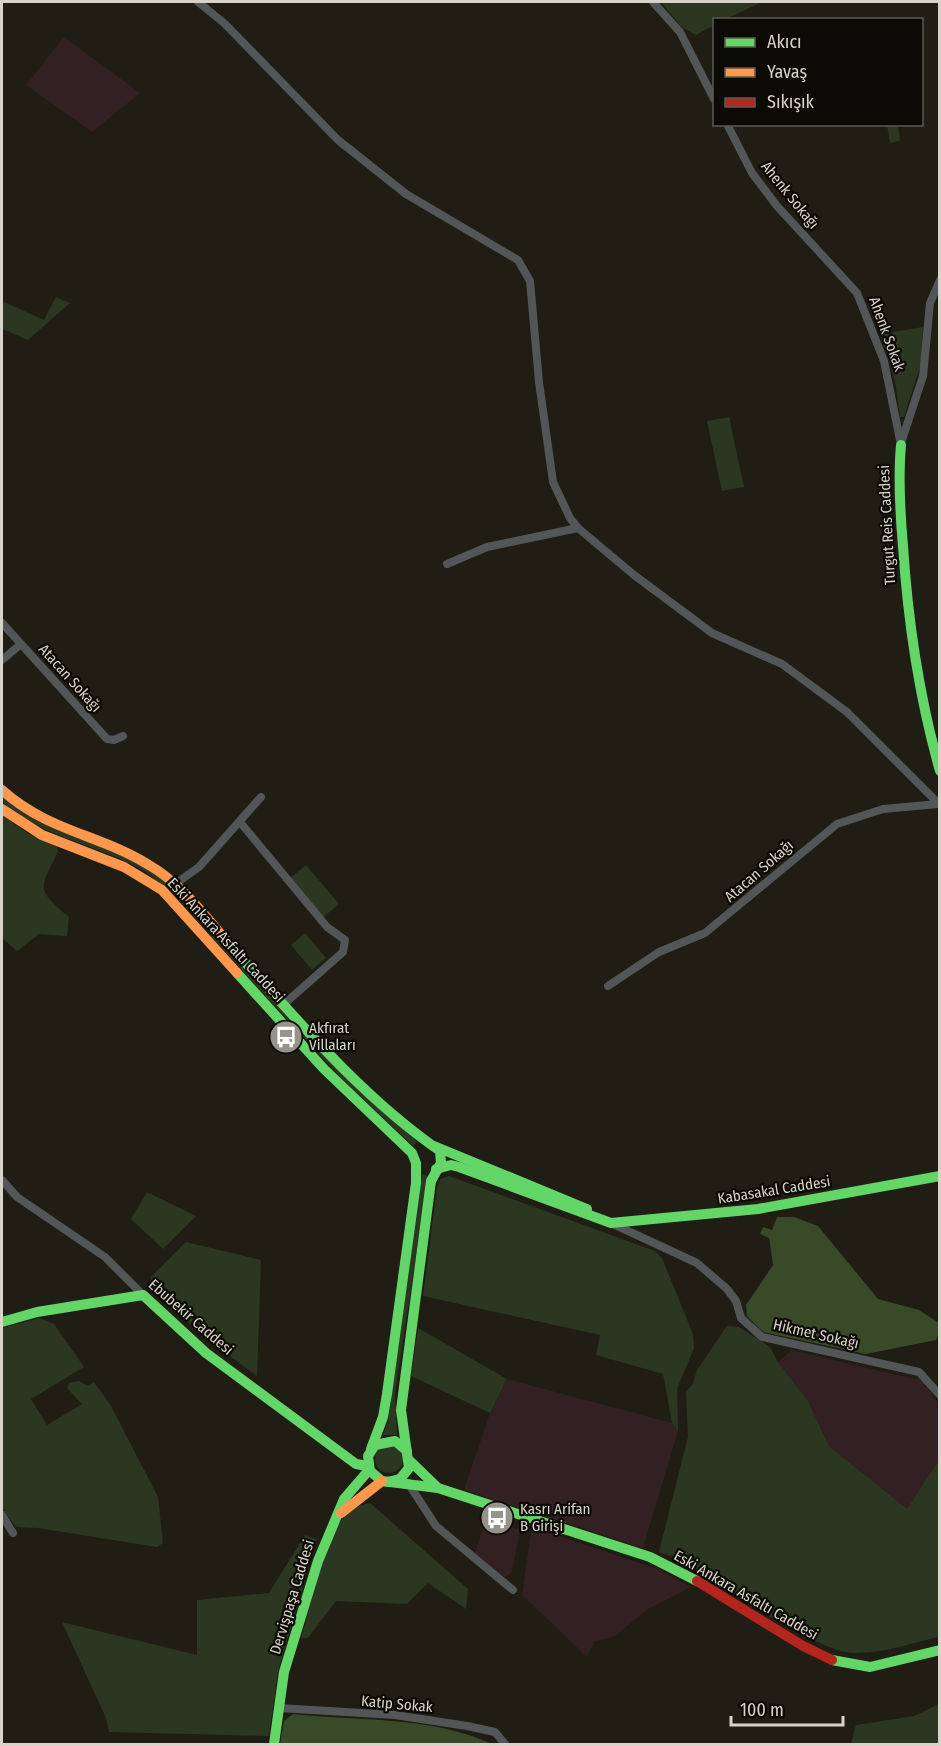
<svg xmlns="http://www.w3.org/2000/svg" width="941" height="1746" viewBox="0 0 941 1746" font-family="'Fira Sans Condensed',sans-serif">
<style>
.industrial{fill:#322022}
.green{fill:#2c3722}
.forest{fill:#384a28}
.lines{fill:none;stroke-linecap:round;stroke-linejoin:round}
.street{stroke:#525657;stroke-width:8}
.fast{stroke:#63d668;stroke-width:10}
.slow{stroke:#ff974d;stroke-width:10}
.jam{stroke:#b3261e;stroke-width:10}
.labels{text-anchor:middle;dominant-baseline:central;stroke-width:4.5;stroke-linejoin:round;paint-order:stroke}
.street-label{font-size:15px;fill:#d6d3c9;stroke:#0c0a04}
.poi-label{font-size:15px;fill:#d6d3c9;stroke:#0c0a04;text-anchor:start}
</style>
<rect width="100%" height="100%" fill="#1f1d14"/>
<g class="industrial">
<path d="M 64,37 L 140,93 L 92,132 L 26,85 Z"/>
<path d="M 792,1350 L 923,1381 L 939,1405 L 939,1460 L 907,1510 L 829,1446 L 808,1401 L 778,1362 Z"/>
<path d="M 507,1379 L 672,1423 L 678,1431 L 643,1548 L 464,1490 L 490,1413 Z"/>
<path d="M 486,1519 L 520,1530 L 512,1572 L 505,1577 L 475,1553 Z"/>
<path d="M 536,1528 L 660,1570 L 691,1587 L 648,1609 L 615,1636 L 594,1642 L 587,1657 L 522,1595 L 531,1531 Z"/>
</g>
<g class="green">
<path d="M 661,2 L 762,2 L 726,19 L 714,20 L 714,25 L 696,35 L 683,28 Z"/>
<path d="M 887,125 L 898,125 L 900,141 L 890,143 Z"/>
<path d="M 56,297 L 70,303 L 28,340 L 2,329 L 2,301 L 44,320 Z"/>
<path d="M 923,327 L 921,363 L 904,417 L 900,417 L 895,381 L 880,334 Z"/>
<path d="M 729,417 L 744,487 L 722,491 L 707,421 Z"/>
<path d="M 2,796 L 127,857 L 160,877 L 205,922 L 201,925 C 181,901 161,879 133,865 C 89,843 39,835 2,801 Z"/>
<path d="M 2,815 L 27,833 L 57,846 L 58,851 C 40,890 35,888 69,917 L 67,936 L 39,934 L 17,951 L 2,938 Z"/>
<path d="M 306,865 L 339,904 L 322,918 L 289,879 Z"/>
<path d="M 212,931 L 417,1142 L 413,1146 L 342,1079 L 209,934 Z"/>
<path d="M 305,933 L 326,958 L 312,970 L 291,945 Z"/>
<path d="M 422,1174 L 428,1176 L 395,1394 L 397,1435 L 383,1435 L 388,1422 Z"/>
<path d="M 449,1176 L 655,1251 L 662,1258 L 693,1334 L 694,1348 L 677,1389 L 678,1431 L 672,1423 L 663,1374 L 596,1355 L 600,1335 L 423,1296 L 437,1188 L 440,1179 Z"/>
<path d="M 147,1192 L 196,1216 L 163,1249 L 131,1219 Z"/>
<path d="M 186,1242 L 261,1260 L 257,1376 L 201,1335 L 150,1285 L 151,1277 Z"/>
<path d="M 40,1318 L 54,1324 L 84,1367 L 31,1399 L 47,1425 L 82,1404 L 67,1388 L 69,1383 L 79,1381 L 88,1386 L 94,1382 L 111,1406 L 158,1497 L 163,1543 L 157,1547 L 38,1528 L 16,1527 L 2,1508 L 2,1328 Z"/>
<path d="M 727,1326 L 739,1327 L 770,1347 L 778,1362 L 808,1401 L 829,1446 L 907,1509 L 939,1460 L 939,1637 C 912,1643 882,1654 853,1653 C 816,1652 715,1581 679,1559 L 659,1552 L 688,1437 L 686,1392 L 693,1384 L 697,1370 Z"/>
<path d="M 418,1328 L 507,1379 L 490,1413 L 411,1376 Z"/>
<circle cx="389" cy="1459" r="14"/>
<path d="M 370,1503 L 468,1589 L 466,1609 L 428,1583 L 407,1604 L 336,1601 L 308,1638 L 301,1638 C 311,1606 324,1538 346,1515 C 353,1508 360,1505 370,1503 Z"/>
<path d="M 305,1535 L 317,1539 L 278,1671 L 269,1736 L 109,1732 L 106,1718 L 62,1622 L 197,1655 L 197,1600 L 269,1593 Z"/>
<path d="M 939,1704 L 939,1744 L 851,1744 L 856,1725 L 914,1716 Z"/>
</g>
<g class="forest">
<path d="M 777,1217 L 794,1217 L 818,1226 L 878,1299 L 919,1310 L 939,1323 L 939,1333 L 936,1340 L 866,1354 L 763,1332 L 747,1316 L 746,1305 L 773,1265 L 769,1238 L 760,1234 L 763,1227 L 772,1230 Z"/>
<path d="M 293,1714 C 358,1721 432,1716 492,1744 L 280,1744 L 284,1721 Z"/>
</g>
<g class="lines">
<g class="street">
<path d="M 198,2 L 224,23 L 338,140 L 406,194 L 518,260 L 530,281 L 539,382 L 553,482 L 570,518 L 578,528 L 634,575 L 712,633 L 782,664 L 847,712 L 940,805"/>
<path d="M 653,2 L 680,32 L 714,99"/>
<path d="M 727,124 L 752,173 L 777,206 L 857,293 L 884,361 L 901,445"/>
<path d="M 901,443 L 923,376 L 930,303 L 940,280"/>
<path d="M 447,564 L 487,547 L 578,528"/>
<path d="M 2,623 L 107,739 L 114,740 L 123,736"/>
<path d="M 2,660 L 21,644"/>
<path d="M 240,822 L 327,927 L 345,940 L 343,952 L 283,1005"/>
<path d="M 175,884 L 199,867 L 261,797"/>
<path d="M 608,986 L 659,952 L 705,933 L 837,824 L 883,809 L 938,804"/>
<path d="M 2,1180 L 17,1197 L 105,1257 L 143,1295"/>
<path d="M 613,1224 L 697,1263 L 727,1289 L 736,1301 L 741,1318 L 762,1337 L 919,1372 L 940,1395"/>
<path d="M 408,1483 L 436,1526 L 513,1590"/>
<path d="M 2,1515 L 13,1533"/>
<path d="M 279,1708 L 395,1715 L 467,1726 L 495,1732 L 505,1744"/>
</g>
<g class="fast">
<path d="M 901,445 C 898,478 900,512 903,546 C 908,622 919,697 940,771"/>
<path d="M 237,953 C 300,1023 362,1097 440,1151 L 441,1163 L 431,1181 L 401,1410 L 409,1468 L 400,1479 L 387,1482"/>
<path d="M 237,973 L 324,1069 L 412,1153 L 416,1163 L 416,1183 L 387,1394 L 383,1417 L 371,1449"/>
<path d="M 434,1146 L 587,1209"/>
<path d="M 436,1169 L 451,1165 L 459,1167 L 611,1223 L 758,1209 L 940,1176"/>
<path d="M 2,1322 L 37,1312 L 143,1295 L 206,1353 L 356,1464 L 368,1466"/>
<path d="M 407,1451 L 395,1441 L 375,1445 L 368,1456 L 370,1471 L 382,1481 L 438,1488 L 650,1557 L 697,1581"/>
<path d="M 410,1461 L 437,1487"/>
<path d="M 832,1660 L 870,1667 L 940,1650"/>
<path d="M 274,1744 L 284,1672 L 318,1561 L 344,1499 L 369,1470"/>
</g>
<g class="slow">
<path d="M 2,790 C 49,832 99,834 149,865 C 184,885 210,923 237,953"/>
<path d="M 2,809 L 42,835 L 124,867 L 162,890 L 237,973"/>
<path d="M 341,1513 L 382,1481"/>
</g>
<path class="jam" d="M 697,1581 L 803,1646 L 832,1660"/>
</g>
<defs>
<g id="bus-disc" transform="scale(1.725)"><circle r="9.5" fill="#96938a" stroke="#0c0a04"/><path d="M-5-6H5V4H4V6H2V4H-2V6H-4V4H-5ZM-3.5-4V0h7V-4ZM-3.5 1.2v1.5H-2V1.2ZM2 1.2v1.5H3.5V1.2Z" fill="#fff"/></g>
</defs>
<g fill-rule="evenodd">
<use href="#bus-disc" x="286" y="1037"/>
<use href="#bus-disc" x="497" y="1518"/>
</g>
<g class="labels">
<g class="street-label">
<text transform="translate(790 195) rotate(51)">Ahenk Sokağı</text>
<text transform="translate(887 334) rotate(70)">Ahenk Sokak</text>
<text transform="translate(887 525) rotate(-93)">Turgut Reis Caddesi</text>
<text transform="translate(70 678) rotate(48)">Atacan Sokağı</text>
<text transform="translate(759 871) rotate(-41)">Atacan Sokağı</text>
<text transform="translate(226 940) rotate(47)">Eski Ankara Asfaltı Caddesi</text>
<text transform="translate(774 1190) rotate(-9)">Kabasakal Caddesi</text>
<text transform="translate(191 1317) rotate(41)">Ebubekir Caddesi</text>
<text transform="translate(816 1334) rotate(13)">Hikmet Sokağı</text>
<text transform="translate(746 1595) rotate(30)">Eski Ankara Asfaltı Caddesi</text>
<text transform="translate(292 1597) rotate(-73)">Dervişpaşa Caddesi</text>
<text transform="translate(397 1704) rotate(5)">Katip Sokak</text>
</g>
<g class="poi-label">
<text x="309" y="1028">Akfırat<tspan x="309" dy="17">Villaları</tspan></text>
<text x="520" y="1509">Kasrı Arifan<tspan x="520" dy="17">B Girişi</tspan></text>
</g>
</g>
<rect width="941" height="1746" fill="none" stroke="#d6d3c9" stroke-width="6"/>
<rect x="713" y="18" width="210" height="108" fill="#0c0a04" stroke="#5d5a53" stroke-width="1.5"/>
<rect x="725" y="38" width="30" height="9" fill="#63d668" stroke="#5d5a53" stroke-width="1.5"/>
<text x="767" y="48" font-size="18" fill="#d6d3c9">Akıcı</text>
<rect x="725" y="68" width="30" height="9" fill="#ff974d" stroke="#5d5a53" stroke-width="1.5"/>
<text x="767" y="78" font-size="18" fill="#d6d3c9">Yavaş</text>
<rect x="725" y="98" width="30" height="9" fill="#b3261e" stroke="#5d5a53" stroke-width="1.5"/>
<text x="767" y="108" font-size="18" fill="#d6d3c9">Sıkışık</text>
<path d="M731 1716v9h112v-9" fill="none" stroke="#d6d3c9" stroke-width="3"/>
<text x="740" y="1716" font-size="18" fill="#d6d3c9" stroke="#0c0a04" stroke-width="4.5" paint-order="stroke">100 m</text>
</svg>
